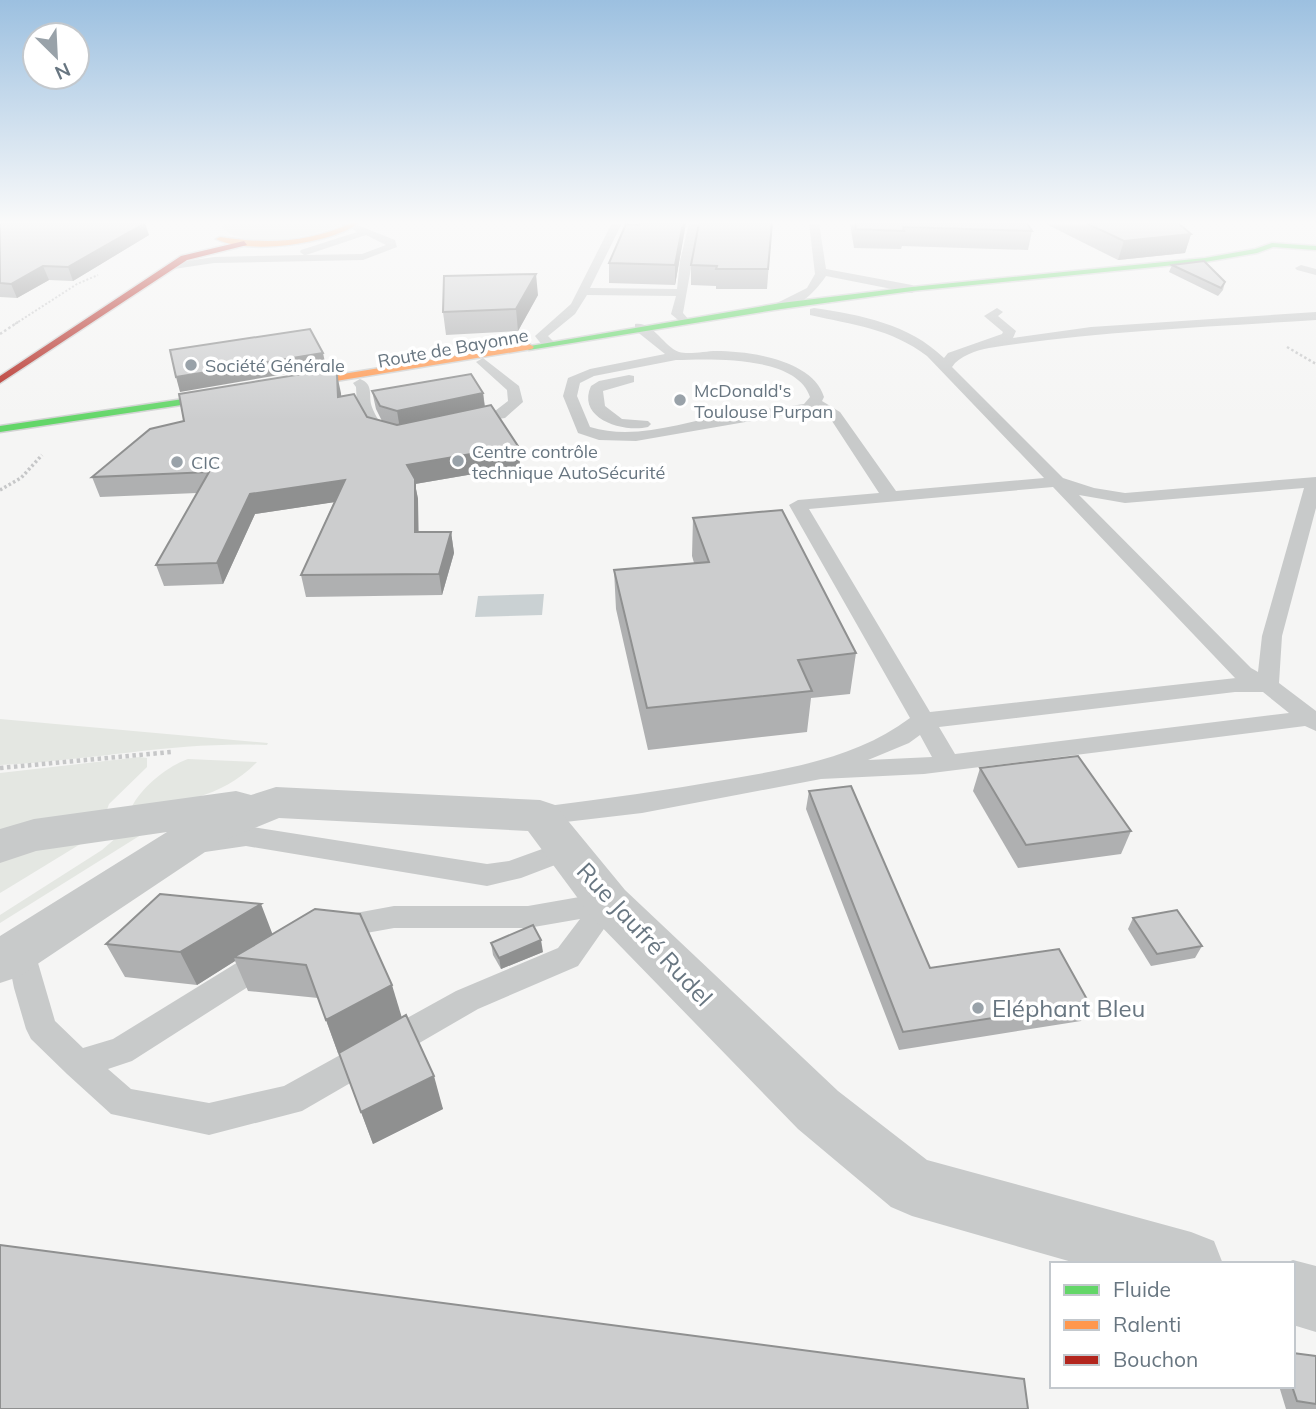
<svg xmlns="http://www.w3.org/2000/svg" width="1316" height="1409" viewBox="0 0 1316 1409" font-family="Mulish,sans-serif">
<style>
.green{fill:#e4e7e2}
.water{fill:#cad1d3}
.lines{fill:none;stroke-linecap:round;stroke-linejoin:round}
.fast-casing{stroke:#d2d3d3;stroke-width:3}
.slow-casing{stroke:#d2d3d3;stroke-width:3}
.jam-casing{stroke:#d2d3d3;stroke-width:3}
.path-far3{stroke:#c6c7c8;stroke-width:2;stroke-dasharray:2 2;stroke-linecap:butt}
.path-far2{stroke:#c6c7c8;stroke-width:2.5;stroke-dasharray:2.5 2.5;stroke-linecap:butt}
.path-far1{stroke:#c6c7c8;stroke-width:3.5;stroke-dasharray:2.5 2.5;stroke-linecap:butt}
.path{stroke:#c6c7c8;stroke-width:4.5;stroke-dasharray:3.5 3.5;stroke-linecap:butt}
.lane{fill:#c8caca;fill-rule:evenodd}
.street{fill:#c8caca;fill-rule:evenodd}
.fast{fill:#63d668;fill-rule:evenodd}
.slow{fill:#ff974d;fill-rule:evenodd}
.jam{fill:#b3261e;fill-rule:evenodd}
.wall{fill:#afb0b1}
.shaded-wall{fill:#8f9090}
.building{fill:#cccdce;stroke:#8f9090;stroke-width:2}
.poi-dot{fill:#99a2a9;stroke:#fff;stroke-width:2.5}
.labels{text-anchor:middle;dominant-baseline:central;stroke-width:7;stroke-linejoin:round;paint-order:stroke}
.far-street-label{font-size:18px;fill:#687681;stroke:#fff}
.far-poi-label{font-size:18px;fill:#687681;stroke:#fff;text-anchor:start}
.near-street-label{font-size:24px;fill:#687681;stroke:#fff}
.near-poi-label{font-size:24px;fill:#687681;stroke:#fff;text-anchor:start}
</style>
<rect width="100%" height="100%" fill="#f5f5f4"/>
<g class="green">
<path d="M 224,223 L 344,223 C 319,237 243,251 221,227 Z"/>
<path d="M 0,719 L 268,743 L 267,745 C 177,741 89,761 0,765 Z"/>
<path d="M 140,757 L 147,758 L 147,767 L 109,804 L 105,815 L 0,834 L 0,773 Z"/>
<path d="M 188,759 L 257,762 C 221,799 178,802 130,811 C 138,790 167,766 188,759 Z"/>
<path d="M 144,833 L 0,923 L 0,915 L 102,850 L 117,837 Z"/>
<path d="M 82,843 L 10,887 L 0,893 L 0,850 Z"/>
</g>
<path class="water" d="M 544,594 L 542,615 L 475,617 L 478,596 Z"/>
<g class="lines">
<g class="fast-casing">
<g id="fast">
<path d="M 1272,243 L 1316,246 L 1316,250 L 1273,247 L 1257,253 L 1205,262 L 912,291 L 781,309 L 529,350 L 524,347 L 781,303 L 912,287 L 1205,258 L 1255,249 Z"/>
<path d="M 231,392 L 236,395 L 235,397 L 0,432 L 0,426 Z"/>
</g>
</g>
<g class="slow-casing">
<g id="slow">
<path d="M 351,223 L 359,223 C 330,244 249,255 216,239 L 220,237 C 266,244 309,243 351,223 Z"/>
<path d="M 529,344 L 534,347 L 532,349 L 287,389 L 282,386 L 287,383 Z"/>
</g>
</g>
<g class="jam-casing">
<path id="jam" d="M 244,241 L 247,245 L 187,260 L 0,383 L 0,376 L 181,256 Z"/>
</g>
<path class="path-far3" d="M 15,324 L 77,284 L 98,275"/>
<g class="path-far2">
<path d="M 0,334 L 18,322"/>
<path d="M 1287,347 L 1316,364"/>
</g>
<path class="path-far1" d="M 0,490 L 21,478 L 42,455"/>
<path class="path" d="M 0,768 L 171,752"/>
<g class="lane">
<path d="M 352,223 L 395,240 L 397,247 L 363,260 L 214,263 L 174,269 L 168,266 L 174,263 L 214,257 L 304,255 L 300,252 L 301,250 L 357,232 L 347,226 ZM 366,235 L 386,245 L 362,254 L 306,255 Z"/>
<path d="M 612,223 L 622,223 L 590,288 L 677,289 L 680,261 L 689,223 L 699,223 L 683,313 L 689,320 L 683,324 L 671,314 L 676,296 L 587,295 L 575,314 L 548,336 L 554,342 L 552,345 L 542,345 L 535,336 L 571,304 Z"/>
<path d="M 809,223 L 819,223 L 826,269 L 912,285 L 918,289 L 912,293 L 826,276 C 816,291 797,311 777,309 L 777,303 L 807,288 L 815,274 Z"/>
<path d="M 1301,265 L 1316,269 L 1316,275 L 1297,270 L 1295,268 Z"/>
<path d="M 814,308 C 861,315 909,324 944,358 L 948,353 L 1002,334 L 1003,332 L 984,316 L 997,308 L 1003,312 L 998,316 L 1016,331 L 1013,338 L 1091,327 L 1316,312 L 1316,320 C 1207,327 1097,331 989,348 C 977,350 959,356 952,367 L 1063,478 L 1094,488 L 1125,493 L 1316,477 L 1316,508 L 1282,636 L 1279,683 L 1316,711 L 1316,731 L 1305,726 L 924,774 L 821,779 L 642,813 L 540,825 L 531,823 L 527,816 L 531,809 L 540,807 C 604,799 667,790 730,779 C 793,768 858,757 910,718 L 789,505 L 798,500 L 879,493 L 830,418 L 815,410 L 636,441 L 599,440 L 578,433 L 563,396 L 568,378 L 590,369 L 665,354 L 635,330 L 635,324 C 653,321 663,346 679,352 C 689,355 706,351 716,351 C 750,351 813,360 824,397 L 822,401 L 840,412 L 896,491 L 1044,478 L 927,356 C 890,328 853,325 810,315 L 810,309 ZM 676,360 C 710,359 797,355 810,397 L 804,404 C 779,408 754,410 729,414 C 684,422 635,441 590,427 L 577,396 L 580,383 L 594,376 ZM 1053,487 L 1235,678 L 1236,678 L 930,712 L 809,509 ZM 1304,488 L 1262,636 L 1258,672 L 1251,668 L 1079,495 L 1125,503 ZM 1235,692 L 1263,692 L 1289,713 L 955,754 L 939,727 ZM 920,735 L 932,757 L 868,760 L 909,743 Z"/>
<path d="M 483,358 L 519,386 L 523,402 L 505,418 L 464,424 L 461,421 L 464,418 L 495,411 L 508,401 L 507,390 L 476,362 Z"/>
<path d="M 629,375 L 634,376 L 634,382 L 603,391 L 605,406 L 622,419 L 648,421 L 651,424 L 648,427 C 624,433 576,419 591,386 L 599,381 Z"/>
<path d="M 360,379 C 373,384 369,393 371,404 C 373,412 379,420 382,427 L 397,431 L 399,434 L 397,437 L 391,439 L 371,433 L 368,430 L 357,406 L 356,387 L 353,383 Z"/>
<path d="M 246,826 L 487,864 L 509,861 L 567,840 L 576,843 L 580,850 L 576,857 L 521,878 L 487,886 L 246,846 L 205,852 L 196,849 L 192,842 L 196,835 Z"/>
<path d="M 608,892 L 618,895 L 622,903 L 578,966 L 478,1009 L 302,1111 L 209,1135 L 111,1114 L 67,1074 L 31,1039 L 26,1029 L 14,988 L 6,948 L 11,939 L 21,936 L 31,939 L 55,1021 L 83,1048 L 113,1039 L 256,951 L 266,948 L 276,951 L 281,960 L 276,969 L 132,1061 L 108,1069 L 131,1089 L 209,1103 L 284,1086 L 456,991 L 558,948 L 580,919 L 528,928 L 394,928 L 333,939 L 323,935 L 319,927 L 323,919 L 394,906 L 528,906 Z"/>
</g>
<g class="street">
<path d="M 276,787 L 540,800 L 555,805 L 625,890 L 838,1091 L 927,1160 L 1191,1232 L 1214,1241 L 1223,1264 L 1079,1264 L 912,1216 L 891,1207 L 798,1129 L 591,916 L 528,831 L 279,818 L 220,842 L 18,977 L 0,983 L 0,936 L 167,832 L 36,851 L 0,863 L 0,829 L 34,819 L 236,791 L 251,795 Z"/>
<path d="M 1293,1260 L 1316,1266 L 1316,1332 L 1293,1325 L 1293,1264 L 1283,1264 Z"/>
</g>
<use href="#fast" class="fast"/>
<use href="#slow" class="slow"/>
<use href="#jam" class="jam"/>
</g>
<g class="wall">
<path d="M 0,223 L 149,235 L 73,281 L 49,280 L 17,298 L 0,297 Z"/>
<path d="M 640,223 L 686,223 L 675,285 L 609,283 L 609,263 Z"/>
<path d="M 772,223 L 767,289 L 716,289 L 716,286 L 691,285 L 691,265 Z"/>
<path d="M 850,223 L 1027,223 L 1032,231 L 1028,250 L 902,246 L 901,249 L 854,248 Z"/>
<path d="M 1044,223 L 1178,223 L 1191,234 L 1185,253 L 1118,260 Z"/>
<path d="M 1172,265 L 1225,282 L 1223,290 L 1218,296 L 1169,272 Z"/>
<path d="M 538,295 L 518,331 L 446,335 L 443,312 Z"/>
<path d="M 372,391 L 483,393 L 485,406 L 518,446 L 520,466 L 415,484 L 418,499 L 418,532 L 451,532 L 454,553 L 442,595 L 306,597 L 301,575 L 334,502 L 255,514 L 223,584 L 164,586 L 156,565 L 197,493 L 100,497 L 92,477 L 341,393 L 341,397 L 367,417 L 382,421 L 376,409 Z"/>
<path d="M 693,518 L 856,653 L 850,694 L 811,698 L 807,732 L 648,750 L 616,609 L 614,570 L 694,563 L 692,556 Z"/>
<path d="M 980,768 L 1131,831 L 1121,854 L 1018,868 L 973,791 Z"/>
<path d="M 809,791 L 930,968 L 1089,1003 L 1081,1021 L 899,1050 L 806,809 Z"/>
<path d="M 1133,918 L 1202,946 L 1195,958 L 1151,966 L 1128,929 Z"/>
<path d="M 273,934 L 402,1018 L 443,1109 L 373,1144 L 339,1053 L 397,1021 L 338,1053 L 318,998 L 248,991 L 235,961 L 197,985 L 125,977 L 106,944 Z"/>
<path d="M 491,943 L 543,952 L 501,969 L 493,955 Z"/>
<path d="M 1316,1356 L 1316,1409 L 1286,1409 L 1279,1386 L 1293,1386 Z"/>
</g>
<g class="shaded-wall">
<path d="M 145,223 L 149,235 L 73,281 L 68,267 Z"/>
<path d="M 683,223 L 686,223 L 675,285 L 675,265 Z"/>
<path d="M 1191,234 L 1185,253 L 1118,260 L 1124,241 Z"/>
<path d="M 43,266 L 49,280 L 17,298 L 11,284 Z"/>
<path d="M 536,274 L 538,295 L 518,331 L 516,309 Z"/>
<path d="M 323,353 L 326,367 L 180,392 L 176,377 Z"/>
<path d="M 337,375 L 341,393 L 342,416 L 338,397 Z"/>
<path d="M 483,393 L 485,411 L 400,429 L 397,411 Z"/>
<path d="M 518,446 L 520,466 L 415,484 L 418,499 L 419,553 L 407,465 Z"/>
<path d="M 345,480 L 349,500 L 255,514 L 223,584 L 217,563 L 250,494 Z"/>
<path d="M 451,532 L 454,553 L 442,595 L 439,574 Z"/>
<path d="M 261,904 L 274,938 L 234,957 L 235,961 L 197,985 L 180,952 Z"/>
<path d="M 541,940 L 543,952 L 501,969 L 499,958 Z"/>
<path d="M 392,985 L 402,1018 L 338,1053 L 326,1020 Z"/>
<path d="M 434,1076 L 443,1109 L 373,1144 L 361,1112 Z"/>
</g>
<g class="building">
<path d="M 0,223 L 145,223 L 68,267 L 43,266 L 11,284 L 0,283 Z"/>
<path d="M 640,223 L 683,223 L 675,265 L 609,263 L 626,224 L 639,225 Z"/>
<path d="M 699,223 L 772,223 L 768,269 L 716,269 L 717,266 L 691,265 Z"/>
<path d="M 855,223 L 1027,223 L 1032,231 L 903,227 L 904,231 L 856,229 Z"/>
<path d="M 1086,223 L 1178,223 L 1191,234 L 1124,241 Z"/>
<path d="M 1204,261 L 1225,282 L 1221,288 L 1172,265 Z"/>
<path d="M 536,274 L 516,309 L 443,312 L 444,276 Z"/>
<path d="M 310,329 L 323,353 L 176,377 L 170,350 Z"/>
<path d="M 333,369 L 337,375 L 338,397 L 354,394 L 367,417 L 397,425 L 491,405 L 518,446 L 407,465 L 415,479 L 415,532 L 451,532 L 439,574 L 301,575 L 345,480 L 250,494 L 217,563 L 156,565 L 209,472 L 92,477 L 150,429 L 184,421 L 179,394 Z"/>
<path d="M 471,374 L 483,393 L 397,411 L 380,406 L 372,391 Z"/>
<path d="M 782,510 L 856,653 L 798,660 L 812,691 L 647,708 L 614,570 L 709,562 L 693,518 Z"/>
<path d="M 1078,756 L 1131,831 L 1026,845 L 980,768 Z"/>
<path d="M 851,786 L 930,968 L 1059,949 L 1089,1003 L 903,1032 L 809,791 Z"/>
<path d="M 160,894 L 261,904 L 180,952 L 106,944 Z"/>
<path d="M 315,909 L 360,914 L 392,985 L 326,1020 L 306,965 L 234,957 Z"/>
<path d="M 1177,910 L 1202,946 L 1157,954 L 1133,918 Z"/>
<path d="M 533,925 L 541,940 L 499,958 L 491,943 Z"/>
<path d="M 406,1015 L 434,1076 L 361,1112 L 339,1053 Z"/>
<path d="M 0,1245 L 1024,1379 L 1028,1409 L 0,1409 Z"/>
<path d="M 1293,1353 L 1316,1356 L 1316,1404 L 1297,1401 L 1292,1386 Z"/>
</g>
<linearGradient id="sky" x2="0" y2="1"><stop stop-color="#9cc0e0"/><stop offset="0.53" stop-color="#fafafa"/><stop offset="1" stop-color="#fafafa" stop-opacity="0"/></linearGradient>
<rect width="1316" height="420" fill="url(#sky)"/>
<g class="poi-dot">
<circle cx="191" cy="365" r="7"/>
<circle cx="680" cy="400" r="7"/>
<circle cx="458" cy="461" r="7"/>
<circle cx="177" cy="462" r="7"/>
<circle cx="978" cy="1008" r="7"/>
</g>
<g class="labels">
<g class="far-street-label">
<text transform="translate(453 348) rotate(-10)">Route de Bayonne</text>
</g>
<g class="far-poi-label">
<text x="205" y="365">Société Générale</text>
<text x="694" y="390">McDonald's<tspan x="694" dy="21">Toulouse Purpan</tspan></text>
<text x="472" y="451">Centre contrôle<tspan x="472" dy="21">technique AutoSécurité</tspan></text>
<text x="191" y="462">CIC</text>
</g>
<g class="near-street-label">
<text transform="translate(645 934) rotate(47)">Rue Jaufré Rudel</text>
</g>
<g class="near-poi-label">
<text x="992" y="1008">Eléphant Bleu</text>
</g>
</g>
<rect x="1050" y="1262" width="245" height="126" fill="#ffffff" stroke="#c3c8cd" stroke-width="2"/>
<rect x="1064" y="1285" width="35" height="10" fill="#63d668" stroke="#c3c8cd" stroke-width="2"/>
<text x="1113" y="1297" font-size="21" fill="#687681">Fluide</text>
<rect x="1064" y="1320" width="35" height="10" fill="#ff974d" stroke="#c3c8cd" stroke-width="2"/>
<text x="1113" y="1332" font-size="21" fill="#687681">Ralenti</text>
<rect x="1064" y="1355" width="35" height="10" fill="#b3261e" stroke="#c3c8cd" stroke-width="2"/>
<text x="1113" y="1367" font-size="21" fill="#687681">Bouchon</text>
<g transform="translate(56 56) rotate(156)"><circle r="33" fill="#ffffff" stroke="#c3c8cd" stroke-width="2"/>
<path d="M0-5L12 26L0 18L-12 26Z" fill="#99a2a9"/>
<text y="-10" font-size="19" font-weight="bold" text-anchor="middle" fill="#687681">N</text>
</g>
</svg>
